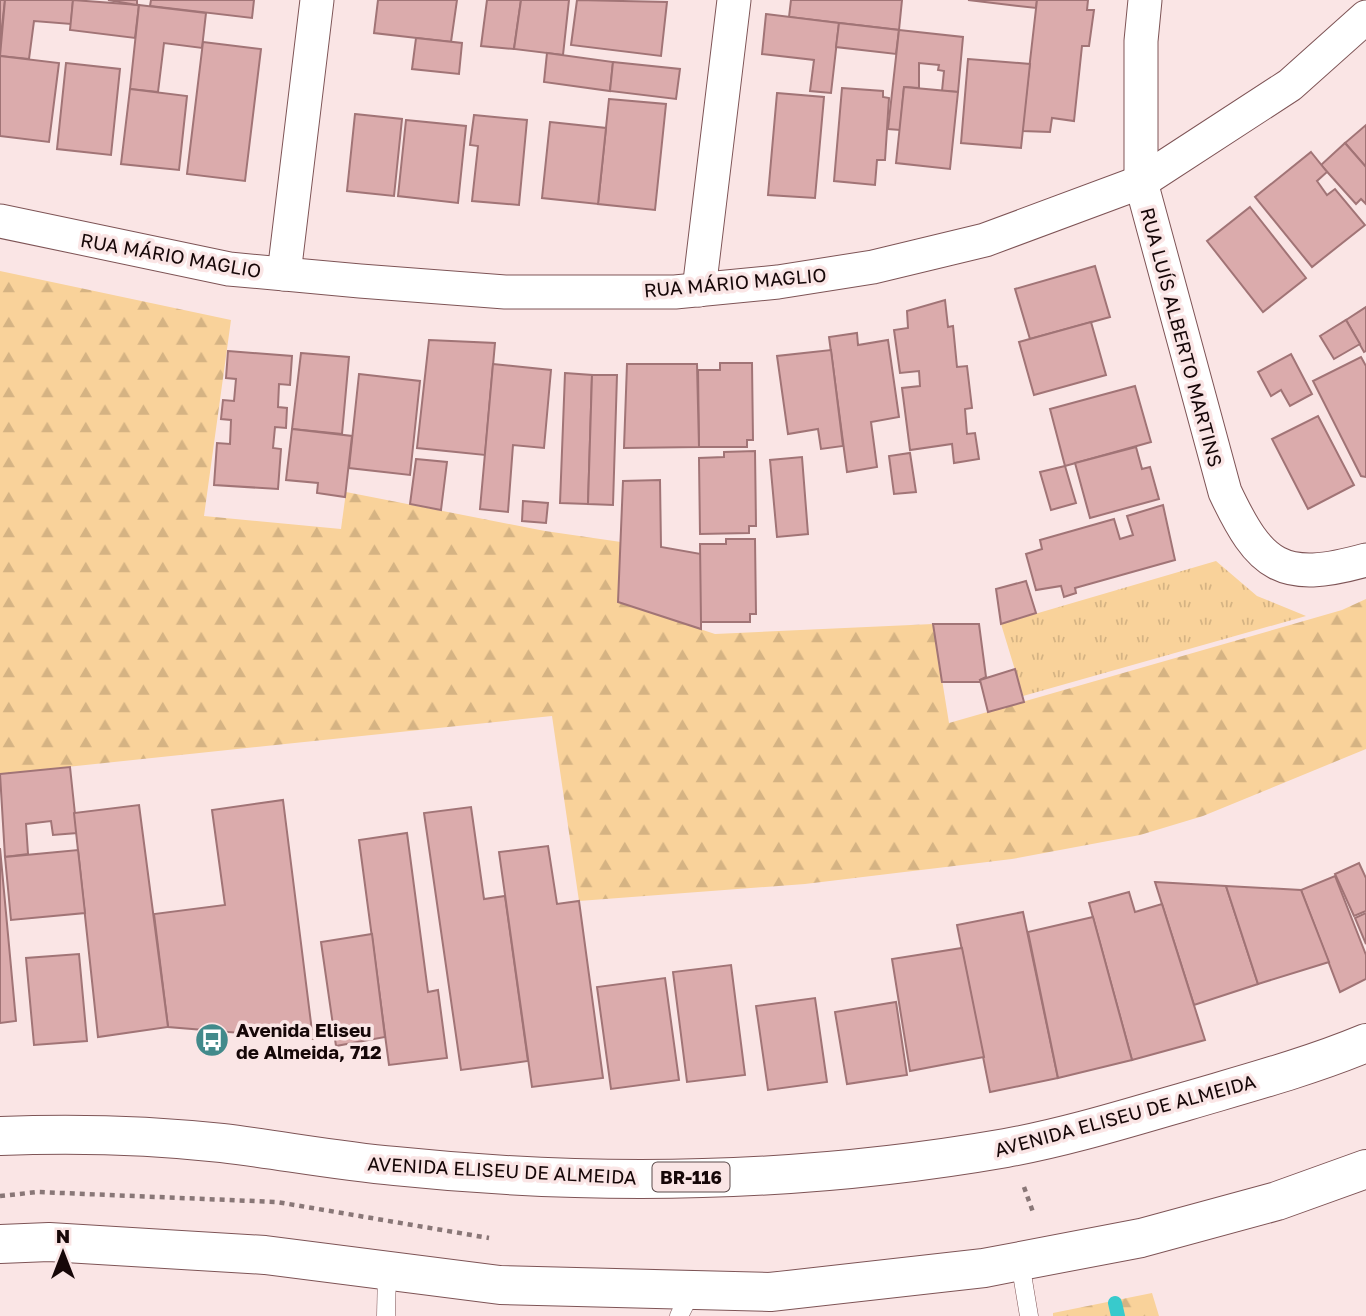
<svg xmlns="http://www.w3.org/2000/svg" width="1366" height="1316" viewBox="0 0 1366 1316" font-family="'Golos Text',sans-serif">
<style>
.grass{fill:url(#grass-tufts)}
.forest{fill:url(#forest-firs)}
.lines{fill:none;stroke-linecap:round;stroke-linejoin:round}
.stream{stroke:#38cacc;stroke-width:14}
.building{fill:#dbabac;stroke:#a17476;stroke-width:2}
.service-casing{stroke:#7e5456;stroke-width:19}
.minor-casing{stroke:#7e5456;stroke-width:35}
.primary-casing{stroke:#7e5456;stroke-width:40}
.path{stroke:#897777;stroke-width:4.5;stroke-dasharray:5 5;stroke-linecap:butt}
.service{stroke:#fff;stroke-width:18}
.minor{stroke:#fff;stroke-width:33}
.primary{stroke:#fff;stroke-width:38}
.labels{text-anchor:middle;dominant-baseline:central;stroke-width:7;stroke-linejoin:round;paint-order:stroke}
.shield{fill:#fae5e5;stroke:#5a4a4a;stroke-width:2}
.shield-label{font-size:18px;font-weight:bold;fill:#160708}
.street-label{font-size:19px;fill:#160708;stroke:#fae5e5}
.poi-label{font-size:19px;font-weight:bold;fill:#160708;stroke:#fae5e5;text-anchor:start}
</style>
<defs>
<pattern id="grass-tufts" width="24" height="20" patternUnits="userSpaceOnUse" patternTransform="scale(1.75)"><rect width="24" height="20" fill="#f9d29a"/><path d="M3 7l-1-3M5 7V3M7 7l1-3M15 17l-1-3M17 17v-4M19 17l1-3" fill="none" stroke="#d5b383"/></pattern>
<pattern id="forest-firs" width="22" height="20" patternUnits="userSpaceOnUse" patternTransform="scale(1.75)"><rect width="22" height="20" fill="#f9d29a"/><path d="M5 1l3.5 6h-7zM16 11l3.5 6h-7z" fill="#d5b383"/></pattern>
</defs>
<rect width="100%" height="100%" fill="#fae5e5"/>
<path class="grass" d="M 1216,561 L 1257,596 L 1306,616 L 1023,696 L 1001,624 Z"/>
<g class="forest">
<path d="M 0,271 L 231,320 L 204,516 L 341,529 L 346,492 L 545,531 L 621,542 L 618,602 L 715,634 L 933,624 L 949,723 L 1342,610 L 1366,599 L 1366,749 L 1203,816 L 1140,835 L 1012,859 L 805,884 L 579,901 L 552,716 L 0,774 Z"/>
<path d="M 1152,1293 L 1159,1316 L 1053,1316 L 1053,1313 Z"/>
</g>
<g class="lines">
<path class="stream" d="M 1115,1303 L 1118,1316"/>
</g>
<g class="building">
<path d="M 0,0 L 5,0 L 0,44 Z"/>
<path d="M 5,0 L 73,0 L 71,24 L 34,21 L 29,59 L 0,56 Z"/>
<path d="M 73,0 L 139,5 L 135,38 L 70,30 Z"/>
<path d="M 108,0 L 137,0 L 137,5 Z"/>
<path d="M 151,0 L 254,0 L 252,18 L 150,6 Z"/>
<path d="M 378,0 L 457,0 L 451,42 L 374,33 Z"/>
<path d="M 487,0 L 521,0 L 514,49 L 481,46 Z"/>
<path d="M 521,0 L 569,0 L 563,55 L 514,49 Z"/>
<path d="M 577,0 L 667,2 L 661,56 L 571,45 Z"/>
<path d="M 791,0 L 902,0 L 899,30 L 789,17 Z"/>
<path d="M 968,0 L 1037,0 L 1036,8 Z"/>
<path d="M 1037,0 L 1088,0 L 1087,10 L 1094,10 L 1089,46 L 1082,46 L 1074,121 L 1052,118 L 1050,132 L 1022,131 Z"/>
<path d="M 139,5 L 206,13 L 202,48 L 164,43 L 158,92 L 130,89 Z"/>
<path d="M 766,14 L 839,23 L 831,93 L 810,91 L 814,60 L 762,54 Z"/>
<path d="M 839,23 L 899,30 L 896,54 L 836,47 Z"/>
<path d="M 899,30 L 963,37 L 958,92 L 942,91 L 944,71 L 938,70 L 939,65 L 919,63 L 919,88 L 904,87 L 900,130 L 888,129 Z"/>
<path d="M 416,38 L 462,43 L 459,74 L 412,69 Z"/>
<path d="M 203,42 L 261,49 L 245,181 L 187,174 Z"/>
<path d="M 547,53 L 613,62 L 610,91 L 544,82 Z"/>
<path d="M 0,56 L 59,63 L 49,142 L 0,136 Z"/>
<path d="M 968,59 L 1030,64 L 1021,148 L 961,143 Z"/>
<path d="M 613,62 L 680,69 L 676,99 L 610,91 Z"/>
<path d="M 66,63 L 120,69 L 111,155 L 57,149 Z"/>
<path d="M 904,87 L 958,92 L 950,169 L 896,163 Z"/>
<path d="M 842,88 L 883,91 L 883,97 L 889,98 L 885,160 L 877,160 L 875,185 L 834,181 Z"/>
<path d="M 130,89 L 187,96 L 179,170 L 121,164 Z"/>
<path d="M 777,93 L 824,97 L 815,198 L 768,195 Z"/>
<path d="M 609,99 L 666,104 L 655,210 L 598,204 Z"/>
<path d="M 355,114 L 402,119 L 394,196 L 347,191 Z"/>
<path d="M 474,115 L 527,120 L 519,205 L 472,201 L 478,146 L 470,145 Z"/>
<path d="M 406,120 L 466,126 L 458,203 L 398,196 Z"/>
<path d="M 550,122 L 606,128 L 598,204 L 542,198 Z"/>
<path d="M 1366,125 L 1366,167 L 1345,143 Z"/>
<path d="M 1345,143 L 1366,167 L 1366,204 L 1361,199 L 1356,204 L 1321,165 Z"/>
<path d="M 1311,152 L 1327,172 L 1317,181 L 1327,195 L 1335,189 L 1365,225 L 1312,267 L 1255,197 Z"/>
<path d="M 1250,207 L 1306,278 L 1263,312 L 1207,241 Z"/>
<path d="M 1095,266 L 1110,317 L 1030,339 L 1015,289 Z"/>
<path d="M 945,300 L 948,327 L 953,326 L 957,367 L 967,366 L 972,408 L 965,409 L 967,434 L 975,433 L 979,459 L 954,463 L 952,444 L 910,450 L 902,388 L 920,386 L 919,371 L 900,373 L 894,330 L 908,328 L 907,311 Z"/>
<path d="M 1366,307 L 1366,351 L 1364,352 L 1346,320 Z"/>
<path d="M 1346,320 L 1360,344 L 1334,359 L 1320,336 Z"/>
<path d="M 1091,322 L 1106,375 L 1034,395 L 1019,342 Z"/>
<path d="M 857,333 L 858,345 L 888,340 L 899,417 L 871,422 L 877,467 L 847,472 L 829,337 Z"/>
<path d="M 429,340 L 495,343 L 485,455 L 417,448 Z"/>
<path d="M 831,350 L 843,446 L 821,449 L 818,429 L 788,434 L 777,356 Z"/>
<path d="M 228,351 L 292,356 L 290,385 L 279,384 L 278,407 L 287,408 L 286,428 L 275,427 L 273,448 L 281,449 L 278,489 L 214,485 L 217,443 L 230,444 L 231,420 L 221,419 L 223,400 L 234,401 L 236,379 L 226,378 Z"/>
<path d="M 301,353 L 349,357 L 342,434 L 292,429 Z"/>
<path d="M 1291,354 L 1312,394 L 1290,406 L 1281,390 L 1271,396 L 1258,372 Z"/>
<path d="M 1361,357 L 1366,366 L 1366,477 L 1361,476 L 1313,381 Z"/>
<path d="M 720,363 L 752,363 L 753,440 L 747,440 L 747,447 L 699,447 L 698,370 L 720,370 Z"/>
<path d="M 493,364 L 551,370 L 544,448 L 513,445 L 508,512 L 480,509 Z"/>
<path d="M 627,364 L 697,364 L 699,447 L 624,448 Z"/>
<path d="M 565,373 L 592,375 L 588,504 L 560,503 Z"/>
<path d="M 359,374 L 420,381 L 410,475 L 349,468 Z"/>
<path d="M 592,375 L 617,375 L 613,505 L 588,504 Z"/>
<path d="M 1135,386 L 1151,442 L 1065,466 L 1050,409 Z"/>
<path d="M 1318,416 L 1354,485 L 1308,509 L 1272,439 Z"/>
<path d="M 292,429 L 352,436 L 345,497 L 317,493 L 318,483 L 286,480 Z"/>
<path d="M 1136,447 L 1142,469 L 1150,467 L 1159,499 L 1090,518 L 1075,463 Z"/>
<path d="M 755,451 L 756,526 L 749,526 L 749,533 L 700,534 L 699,458 L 724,457 L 724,452 Z"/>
<path d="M 910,453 L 916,492 L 894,494 L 889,456 Z"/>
<path d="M 802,457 L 808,534 L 777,537 L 770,460 Z"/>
<path d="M 416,459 L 447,462 L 441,510 L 410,504 Z"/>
<path d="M 1065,466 L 1076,503 L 1051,510 L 1040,472 Z"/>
<path d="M 660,480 L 661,547 L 701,554 L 701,629 L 618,602 L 623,481 Z"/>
<path d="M 523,501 L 548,503 L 546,523 L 522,521 Z"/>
<path d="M 1163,505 L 1175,560 L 1075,588 L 1076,593 L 1064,597 L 1061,586 L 1036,590 L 1026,554 L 1042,549 L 1040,540 L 1114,519 L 1120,539 L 1133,535 L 1127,516 Z"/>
<path d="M 726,539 L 755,539 L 756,614 L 750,614 L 750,622 L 701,622 L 700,544 L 726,544 Z"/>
<path d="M 1026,581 L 1036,613 L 1001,624 L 996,589 Z"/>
<path d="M 933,624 L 979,624 L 986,677 L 980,680 L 981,682 L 942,682 Z"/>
<path d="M 1015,669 L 1024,702 L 988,712 L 980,680 Z"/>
<path d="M 70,767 L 77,833 L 53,835 L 51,821 L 26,824 L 28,854 L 5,857 L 0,774 Z"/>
<path d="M 283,800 L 313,1039 L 168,1027 L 154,914 L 225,905 L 212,810 Z"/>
<path d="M 139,805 L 168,1027 L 98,1037 L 74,813 Z"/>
<path d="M 471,807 L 484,899 L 505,896 L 528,1061 L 461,1070 L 424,813 Z"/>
<path d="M 407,833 L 428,992 L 438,990 L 447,1058 L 389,1065 L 359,840 Z"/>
<path d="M 548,846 L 557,904 L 579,901 L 603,1078 L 532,1087 L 499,852 Z"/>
<path d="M 0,848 L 16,1021 L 0,1023 Z"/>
<path d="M 78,850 L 85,913 L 11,920 L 5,857 Z"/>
<path d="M 1359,863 L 1366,878 L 1366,911 L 1354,916 L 1335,874 Z"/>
<path d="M 1335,876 L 1366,955 L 1366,979 L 1340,992 L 1301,890 Z"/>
<path d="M 1155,882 L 1226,886 L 1258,984 L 1194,1005 Z"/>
<path d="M 1226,886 L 1301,890 L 1329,962 L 1258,984 Z"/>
<path d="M 1129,892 L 1135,912 L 1162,904 L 1205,1040 L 1132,1060 L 1089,903 Z"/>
<path d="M 1023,912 L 1058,1078 L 990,1092 L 957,925 Z"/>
<path d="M 1366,913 L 1366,944 L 1355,918 Z"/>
<path d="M 1093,917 L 1132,1060 L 1058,1078 L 1028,932 Z"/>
<path d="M 372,934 L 385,1037 L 336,1046 L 321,942 Z"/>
<path d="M 962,948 L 984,1057 L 910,1071 L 892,959 Z"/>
<path d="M 79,954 L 87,1041 L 34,1045 L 26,958 Z"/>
<path d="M 731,965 L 745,1075 L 687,1082 L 673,972 Z"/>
<path d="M 665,978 L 679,1080 L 611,1089 L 597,987 Z"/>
<path d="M 815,998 L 827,1082 L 768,1090 L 756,1006 Z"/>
<path d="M 896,1002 L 907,1075 L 847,1084 L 835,1012 Z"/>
</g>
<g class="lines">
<g class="service-casing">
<g id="service">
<path d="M 1020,1262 L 1029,1316"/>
<path d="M 386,1316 L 387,1271"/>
<path d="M 679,1316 L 692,1290"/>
</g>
</g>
<g class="minor-casing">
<g id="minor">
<path d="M 1145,0 L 1141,41 L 1141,182 L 1225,492 C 1260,566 1281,584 1366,560"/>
<path d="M 0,221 L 229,269 L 360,281 L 505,292 L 675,292 L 778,282 L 873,267 L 985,240 L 1141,182 L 1290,85 L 1366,17"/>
<path d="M 284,274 L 317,0"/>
<path d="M 699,290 L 734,0"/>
</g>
</g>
<g class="primary-casing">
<g id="primary">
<path d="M 0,1136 C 73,1133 149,1135 222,1143 C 280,1150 337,1161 395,1166 C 597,1187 805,1183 1006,1148 C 1067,1137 1128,1118 1187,1101 C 1248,1083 1308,1067 1366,1043"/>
<path d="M 0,1244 L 49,1242 L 265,1255 L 500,1285 L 770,1292 L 984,1268 L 1141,1238 L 1277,1201 L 1366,1169"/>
</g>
</g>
<g class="path">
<path d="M 1024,1187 L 1034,1215"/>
<path d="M 0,1196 L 38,1192 L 277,1202 L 489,1238"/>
</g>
<use href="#service" class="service"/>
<use href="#minor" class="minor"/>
<use href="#primary" class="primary"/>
</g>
<defs>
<g id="bus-disc" transform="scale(1.75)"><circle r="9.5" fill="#428a8b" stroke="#fae5e5"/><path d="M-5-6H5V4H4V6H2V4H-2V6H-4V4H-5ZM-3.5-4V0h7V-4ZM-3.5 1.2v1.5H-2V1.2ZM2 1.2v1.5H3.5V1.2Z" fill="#fff"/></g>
</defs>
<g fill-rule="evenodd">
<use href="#bus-disc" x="212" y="1040"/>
</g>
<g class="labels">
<rect class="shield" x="652.5" y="1162.5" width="77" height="29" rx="5"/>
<g class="shield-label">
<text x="691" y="1177">BR-116</text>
</g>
<g class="street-label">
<text transform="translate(171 255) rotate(10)">RUA MÁRIO MAGLIO</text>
<text transform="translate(735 282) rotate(-5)">RUA MÁRIO MAGLIO</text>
<text transform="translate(1182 337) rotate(75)">RUA LUÍS ALBERTO MARTINS</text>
<text transform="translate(1125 1115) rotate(-15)">AVENIDA ELISEU DE ALMEIDA</text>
<text transform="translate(502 1170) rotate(3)">AVENIDA ELISEU DE ALMEIDA</text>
</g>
<g class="poi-label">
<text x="236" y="1029">Avenida Eliseu<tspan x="236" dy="22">de Almeida, 712</tspan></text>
</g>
</g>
<g transform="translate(63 1253)" stroke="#fae5e5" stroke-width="5" paint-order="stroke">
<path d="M0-5L12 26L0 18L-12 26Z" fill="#160708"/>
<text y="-10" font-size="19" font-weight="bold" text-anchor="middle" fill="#160708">N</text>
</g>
</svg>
